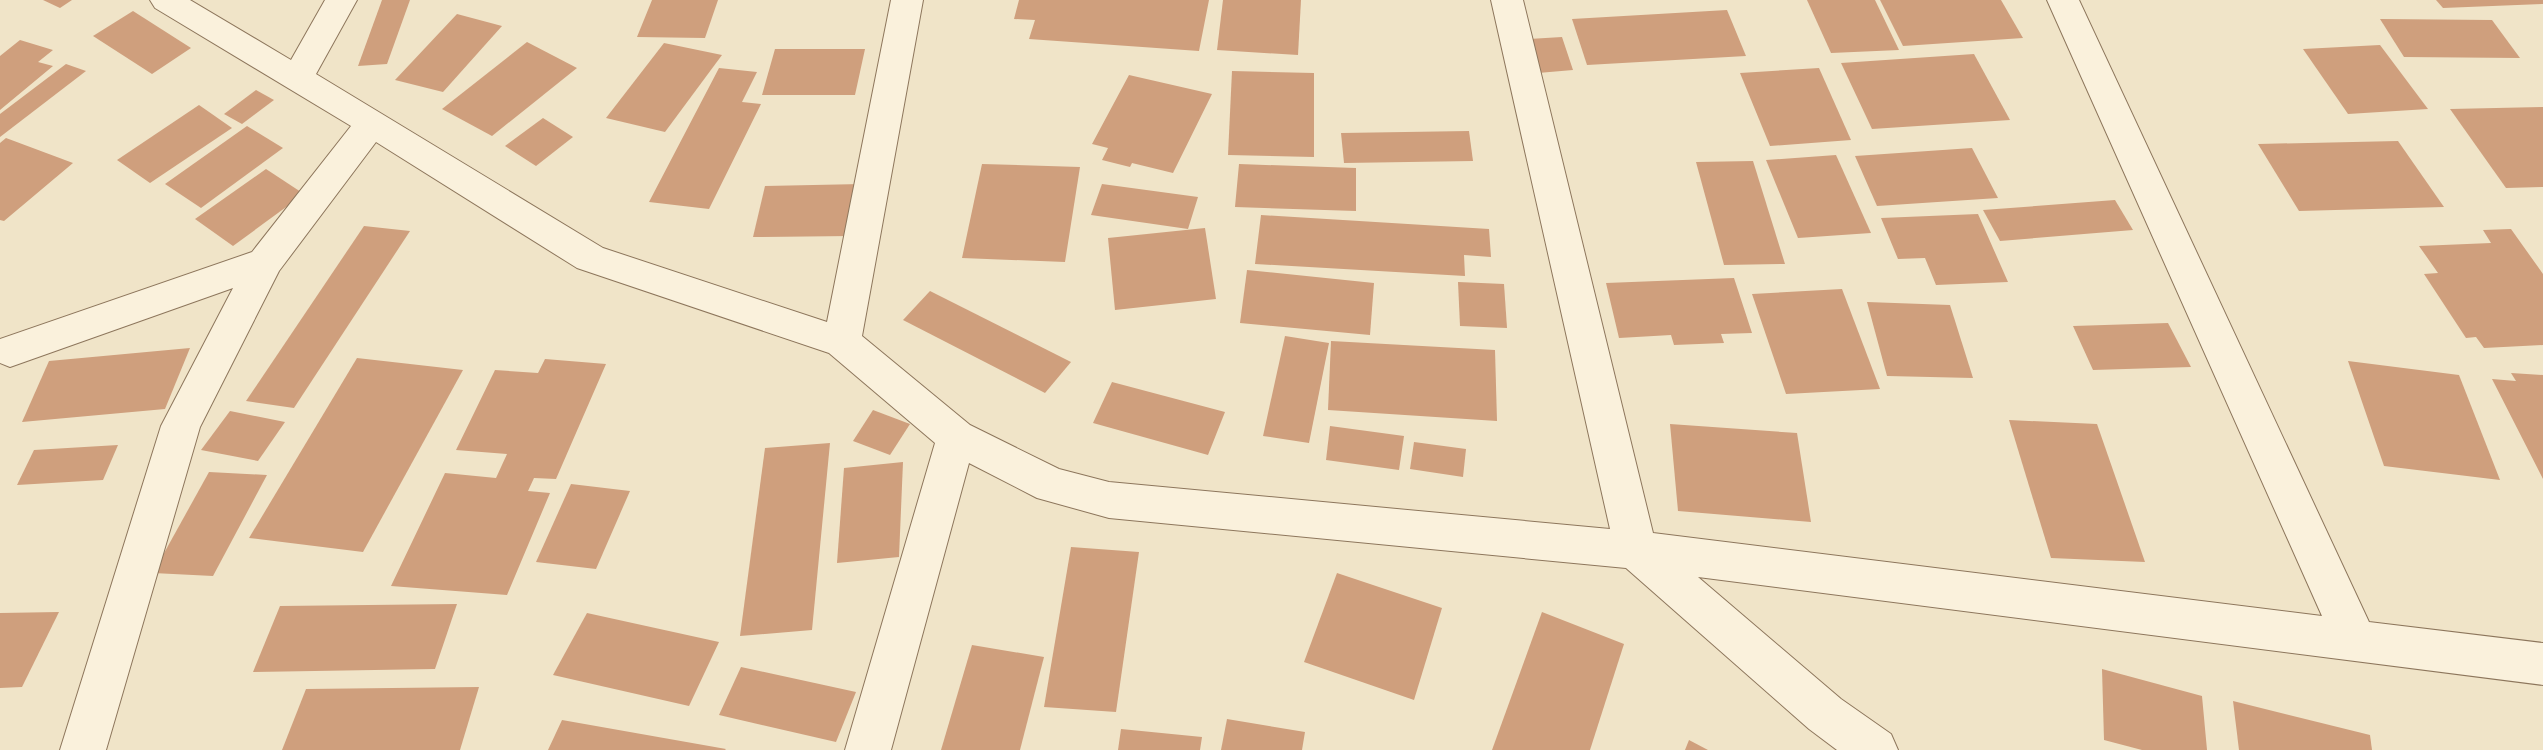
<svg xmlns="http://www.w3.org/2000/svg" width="2543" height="750" viewBox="0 0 2543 750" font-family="'Source Serif 4',serif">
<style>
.building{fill:#cf9f7d}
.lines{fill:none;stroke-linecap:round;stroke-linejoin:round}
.minor-casing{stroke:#8d765c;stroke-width:2}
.minor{fill:#faf1dc;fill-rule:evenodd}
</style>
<rect width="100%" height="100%" fill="#f0e4c8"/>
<g class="building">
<path d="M 43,0 L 72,0 L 60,8 Z"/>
<path d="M 382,0 L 410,0 L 387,64 L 358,66 Z"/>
<path d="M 652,0 L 718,0 L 705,38 L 637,37 Z"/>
<path d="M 1019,0 L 1209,0 L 1199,51 L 1029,39 L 1035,20 L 1014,19 Z"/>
<path d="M 1223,0 L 1301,0 L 1298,55 L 1217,50 Z"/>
<path d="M 1807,0 L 1875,0 L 1899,50 L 1831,53 Z"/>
<path d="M 1880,0 L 2001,0 L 2023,38 L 1903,46 Z"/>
<path d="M 2436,0 L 2543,0 L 2543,4 L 2443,8 Z"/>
<path d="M 1727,10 L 1746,56 L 1587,65 L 1572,19 Z"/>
<path d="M 133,11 L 191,48 L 152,74 L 93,36 Z"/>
<path d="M 457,14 L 502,26 L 443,92 L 395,80 Z"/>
<path d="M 2380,19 L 2492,20 L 2520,58 L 2404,57 Z"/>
<path d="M 1562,37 L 1573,70 L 1538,73 L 1529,39 Z"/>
<path d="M 20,40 L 53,50 L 38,62 L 53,66 L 0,110 L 0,56 Z"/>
<path d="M 527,42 L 577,68 L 492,136 L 442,109 Z"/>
<path d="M 664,43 L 722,55 L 665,132 L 606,118 Z"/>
<path d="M 2380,45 L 2428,109 L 2348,114 L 2303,49 Z"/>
<path d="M 775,49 L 865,49 L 855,95 L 762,95 Z"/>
<path d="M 1974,54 L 2010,120 L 1872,129 L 1841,63 Z"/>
<path d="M 66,64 L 86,71 L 0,137 L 0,114 Z"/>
<path d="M 719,68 L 757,72 L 742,102 L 761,104 L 709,209 L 649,202 Z"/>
<path d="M 1819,68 L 1851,140 L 1770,146 L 1740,73 Z"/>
<path d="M 1232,71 L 1314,73 L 1314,157 L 1228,155 Z"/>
<path d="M 1129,75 L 1212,94 L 1173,173 L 1132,163 L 1130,167 L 1102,160 L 1108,148 L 1092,144 Z"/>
<path d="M 256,90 L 274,100 L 242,124 L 224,114 Z"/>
<path d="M 199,105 L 232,128 L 150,183 L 117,160 Z"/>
<path d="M 2543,107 L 2543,187 L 2506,188 L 2450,109 Z"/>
<path d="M 543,118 L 573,137 L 536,166 L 505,146 Z"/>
<path d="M 247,126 L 283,148 L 201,208 L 165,184 Z"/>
<path d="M 1469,131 L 1473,161 L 1344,163 L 1341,133 Z"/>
<path d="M 6,138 L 73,163 L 4,221 L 0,220 L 0,143 Z"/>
<path d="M 2398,141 L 2444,207 L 2299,211 L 2258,144 Z"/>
<path d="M 1972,148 L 1998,198 L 1877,206 L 1855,156 Z"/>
<path d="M 1836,155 L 1871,233 L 1798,238 L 1766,160 Z"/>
<path d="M 1753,161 L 1785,264 L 1724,265 L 1696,162 Z"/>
<path d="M 982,164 L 1080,167 L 1065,262 L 962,258 Z"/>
<path d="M 1239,164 L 1356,168 L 1356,211 L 1235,207 Z"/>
<path d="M 266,169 L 304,194 L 233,246 L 195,219 Z"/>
<path d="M 862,184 L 851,236 L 753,237 L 765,186 Z"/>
<path d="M 1102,184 L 1198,197 L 1188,229 L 1091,215 Z"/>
<path d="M 2115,200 L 2133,230 L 2000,241 L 1983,210 Z"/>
<path d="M 1978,214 L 2008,282 L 1936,285 L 1925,258 L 1898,259 L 1881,218 Z"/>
<path d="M 1261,215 L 1489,229 L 1491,257 L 1464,255 L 1465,276 L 1255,264 Z"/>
<path d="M 364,226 L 410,231 L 294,408 L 246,401 Z"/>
<path d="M 1205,228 L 1216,299 L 1115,310 L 1108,238 Z"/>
<path d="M 2511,229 L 2543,274 L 2543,345 L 2484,348 L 2476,337 L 2466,338 L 2424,274 L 2438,273 L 2419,246 L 2491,243 L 2483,230 Z"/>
<path d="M 1247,270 L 1374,283 L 1370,335 L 1240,323 Z"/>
<path d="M 1734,278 L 1752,333 L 1721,334 L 1724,343 L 1674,345 L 1671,335 L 1619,338 L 1606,283 Z"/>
<path d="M 1458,282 L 1504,284 L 1507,328 L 1460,326 Z"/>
<path d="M 1842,289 L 1880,389 L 1786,394 L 1752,294 Z"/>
<path d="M 930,291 L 1071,362 L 1045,393 L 903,320 Z"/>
<path d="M 1867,302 L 1950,305 L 1973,378 L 1887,376 Z"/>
<path d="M 2168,323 L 2191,367 L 2093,370 L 2073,326 Z"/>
<path d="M 1285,336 L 1329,343 L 1309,443 L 1263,436 Z"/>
<path d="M 1331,341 L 1495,350 L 1497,421 L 1328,410 Z"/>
<path d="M 190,348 L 165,409 L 22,422 L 49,361 Z"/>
<path d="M 357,358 L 463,370 L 363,552 L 249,538 Z"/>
<path d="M 545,359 L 606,364 L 556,479 L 534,478 L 528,491 L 550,493 L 507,595 L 391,586 L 445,473 L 496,478 L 507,454 L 456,450 L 495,370 L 538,373 Z"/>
<path d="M 2348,361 L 2459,375 L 2500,480 L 2384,466 Z"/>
<path d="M 2511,373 L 2543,375 L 2543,479 L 2492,379 L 2516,381 Z"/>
<path d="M 1112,382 L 1225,412 L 1208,455 L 1093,423 Z"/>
<path d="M 873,410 L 910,424 L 890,455 L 853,441 Z"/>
<path d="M 230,411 L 285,422 L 258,461 L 201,450 Z"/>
<path d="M 2009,420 L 2097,424 L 2145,562 L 2051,558 Z"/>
<path d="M 1670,424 L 1797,433 L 1811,522 L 1678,511 Z"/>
<path d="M 1330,426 L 1404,436 L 1399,470 L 1326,460 Z"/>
<path d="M 1414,442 L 1466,449 L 1463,477 L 1410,469 Z"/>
<path d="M 830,443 L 812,630 L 740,636 L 765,448 Z"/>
<path d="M 118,445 L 103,480 L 17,485 L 34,450 Z"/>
<path d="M 903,462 L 899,557 L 837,563 L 844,468 Z"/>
<path d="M 209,472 L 267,475 L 213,576 L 153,573 Z"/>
<path d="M 571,484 L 630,491 L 596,569 L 536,562 Z"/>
<path d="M 1071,547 L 1139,552 L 1116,712 L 1044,707 Z"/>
<path d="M 1337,573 L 1442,608 L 1414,700 L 1304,662 Z"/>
<path d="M 457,604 L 435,669 L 253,672 L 280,606 Z"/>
<path d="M 59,612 L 22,687 L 0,688 L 0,613 Z"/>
<path d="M 1542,612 L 1624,644 L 1590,750 L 1492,750 Z"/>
<path d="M 587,613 L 719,642 L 689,706 L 553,675 Z"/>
<path d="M 972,645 L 1044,657 L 1020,750 L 941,750 Z"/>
<path d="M 741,667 L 856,692 L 836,742 L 719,715 Z"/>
<path d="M 2102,669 L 2202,696 L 2207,750 L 2142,750 L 2104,740 Z"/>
<path d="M 479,687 L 460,750 L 282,750 L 306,689 Z"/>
<path d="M 2233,701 L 2370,735 L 2372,750 L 2239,750 Z"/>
<path d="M 1227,719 L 1305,732 L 1302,750 L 1221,750 Z"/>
<path d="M 562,720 L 726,749 L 725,750 L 548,750 Z"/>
<path d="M 1121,729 L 1202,737 L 1200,750 L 1118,750 Z"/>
<path d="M 1689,740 L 1708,750 L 1685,750 Z"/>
</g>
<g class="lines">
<g class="minor-casing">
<path id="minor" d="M 150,0 L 190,0 L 291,60 L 325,0 L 357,0 L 316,74 L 603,248 L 827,322 L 891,0 L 923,0 L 862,336 L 970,425 L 1059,469 L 1109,482 L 1610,529 L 1491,0 L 1523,0 L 1653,533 L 2322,616 L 2047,0 L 2079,0 L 2369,622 L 2543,643 L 2543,685 L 1698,577 L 1841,699 L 1891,734 L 1898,750 L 1837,750 L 1809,729 L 1626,568 L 1109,518 L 1037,498 L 969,463 L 891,750 L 845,750 L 935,443 L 829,353 L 577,268 L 376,142 L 279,271 L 200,427 L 106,750 L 60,750 L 161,426 L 233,288 L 10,367 L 0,363 L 0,339 L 252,252 L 351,126 L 155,8 Z"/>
</g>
<use href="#minor" class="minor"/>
</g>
</svg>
